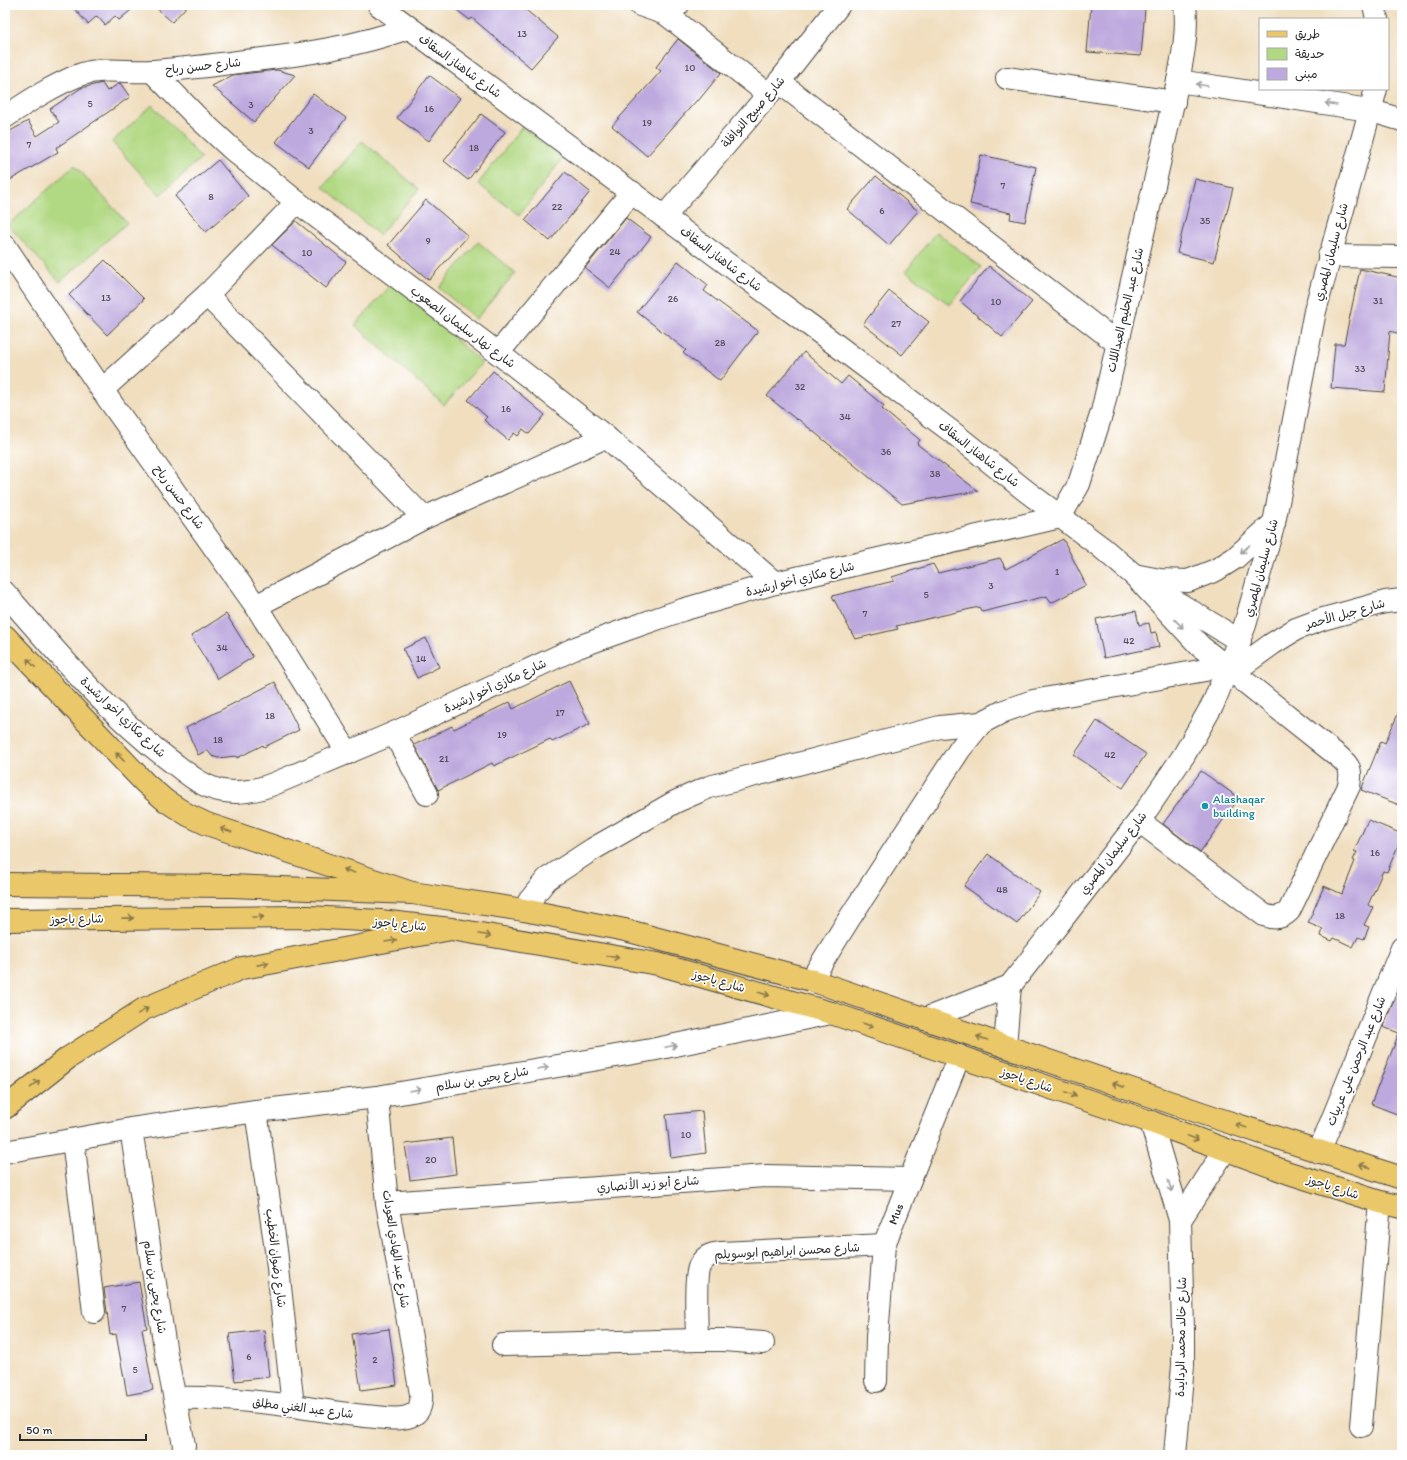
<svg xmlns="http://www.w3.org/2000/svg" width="1407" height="1460" viewBox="0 0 1407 1460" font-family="Itim,'Playpen Sans Arabic',sans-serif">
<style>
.green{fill:#b1d882;stroke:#6e8256}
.building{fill:#bda9de}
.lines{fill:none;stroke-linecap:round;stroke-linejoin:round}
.minor-casing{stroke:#494641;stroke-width:24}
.major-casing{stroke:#494641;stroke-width:24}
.highway-casing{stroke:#494641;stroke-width:24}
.minor{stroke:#fff;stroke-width:22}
.major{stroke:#eac769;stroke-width:22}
.highway{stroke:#eac769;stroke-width:22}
.oneway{stroke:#a0a0a0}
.oneway2{stroke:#8a794a}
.culture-dot{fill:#0f9aa8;stroke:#fff;stroke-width:1.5}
.labels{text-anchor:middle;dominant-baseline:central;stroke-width:3.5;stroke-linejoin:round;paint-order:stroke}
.number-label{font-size:10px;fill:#504a58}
.street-label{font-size:12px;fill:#2b2b2b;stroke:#fff}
.culture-label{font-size:12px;fill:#0d838f;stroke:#fff;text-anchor:start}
</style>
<rect width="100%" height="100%" fill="#fff"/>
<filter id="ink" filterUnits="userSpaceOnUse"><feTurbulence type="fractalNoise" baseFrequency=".025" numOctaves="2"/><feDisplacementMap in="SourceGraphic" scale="8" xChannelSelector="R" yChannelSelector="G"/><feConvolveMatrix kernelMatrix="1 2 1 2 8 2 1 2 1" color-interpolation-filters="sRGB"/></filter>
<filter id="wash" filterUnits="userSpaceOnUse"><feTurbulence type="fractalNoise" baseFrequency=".012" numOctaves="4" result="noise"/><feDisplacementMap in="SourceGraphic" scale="16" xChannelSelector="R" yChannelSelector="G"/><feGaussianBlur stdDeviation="0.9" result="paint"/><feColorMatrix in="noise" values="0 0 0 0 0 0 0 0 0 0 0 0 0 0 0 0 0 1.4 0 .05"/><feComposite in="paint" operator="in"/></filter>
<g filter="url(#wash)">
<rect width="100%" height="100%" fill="#f0debf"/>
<g class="green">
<path d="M 152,105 L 201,158 L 160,195 L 112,142 Z"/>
<path d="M 522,127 L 563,158 L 519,215 L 478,184 Z"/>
<path d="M 362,141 L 419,189 L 379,235 L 323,187 Z"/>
<path d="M 75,165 L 127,223 L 60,282 L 8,225 Z"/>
<path d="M 936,232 L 981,267 L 950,305 L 906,271 Z"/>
<path d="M 478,242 L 515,273 L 476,319 L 439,288 Z"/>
<path d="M 393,283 L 482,363 L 444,405 L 355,325 Z"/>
</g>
<g id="blocks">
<g class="building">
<path d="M 71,5 L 137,5 L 119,20 L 115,16 L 105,25 L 97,16 L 88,24 Z"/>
<path d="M 153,5 L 188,5 L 172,22 Z"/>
<path d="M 450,5 L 520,5 L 558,37 L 531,68 L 472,18 L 470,20 Z"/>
<path d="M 1091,5 L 1145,9 L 1141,56 L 1087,52 Z"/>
<path d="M 678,39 L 721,73 L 698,101 L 697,100 L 647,156 L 612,126 L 661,71 L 656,67 Z"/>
<path d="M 277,70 L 295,75 L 254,122 L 212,86 L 233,75 Z"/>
<path d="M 429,75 L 460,98 L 429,141 L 397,118 Z"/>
<path d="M 102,83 L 107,91 L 120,83 L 130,97 L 56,148 L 58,152 L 5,183 L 5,134 L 28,121 L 37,136 L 59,122 L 50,109 L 81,88 Z"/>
<path d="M 313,94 L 346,118 L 309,167 L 276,142 Z"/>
<path d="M 481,114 L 505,132 L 468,180 L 444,161 Z"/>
<path d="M 981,155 L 1036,167 L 1025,222 L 1010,219 L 1011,213 L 970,204 Z"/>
<path d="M 218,160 L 248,196 L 206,232 L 175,196 Z"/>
<path d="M 565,172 L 590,192 L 550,241 L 525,220 Z"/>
<path d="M 876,176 L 918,211 L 889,245 L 847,209 Z"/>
<path d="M 1195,179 L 1233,188 L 1214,262 L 1177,253 Z"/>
<path d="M 426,200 L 468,236 L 429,280 L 388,245 Z"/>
<path d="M 626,218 L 651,237 L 610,288 L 585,268 Z"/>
<path d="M 296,221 L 346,262 L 326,288 L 272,245 Z"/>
<path d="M 105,260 L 144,299 L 107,335 L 69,295 Z"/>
<path d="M 678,261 L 708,285 L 704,291 L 758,331 L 720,381 L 683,353 L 686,350 L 637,312 Z"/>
<path d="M 989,266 L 1032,302 L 1002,337 L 960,301 Z"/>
<path d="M 1360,269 L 1402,278 L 1402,323 L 1400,334 L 1390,331 L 1385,392 L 1331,388 L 1335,344 L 1344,344 Z"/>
<path d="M 889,291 L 929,322 L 902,355 L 863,324 Z"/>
<path d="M 804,352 L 841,384 L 848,376 L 884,406 L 882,409 L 920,440 L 917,444 L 978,491 L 902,504 L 798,419 L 797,420 L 767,396 Z"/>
<path d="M 493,371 L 545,415 L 529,434 L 523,429 L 518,436 L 514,433 L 508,440 L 484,420 L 487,417 L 468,400 Z"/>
<path d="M 1063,539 L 1086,585 L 1051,603 L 1047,596 L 982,612 L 979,607 L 896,626 L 898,629 L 855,639 L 832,596 L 894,581 L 892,577 L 933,564 L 938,573 L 1000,558 L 1006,569 Z"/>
<path d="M 1136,611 L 1139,625 L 1149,623 L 1151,633 L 1156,632 L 1159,647 L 1104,658 L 1096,619 Z"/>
<path d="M 226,614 L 253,657 L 218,679 L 191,636 Z"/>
<path d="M 426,638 L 439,667 L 417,678 L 403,649 Z"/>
<path d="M 569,681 L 590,724 L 552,742 L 550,739 L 494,766 L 492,763 L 438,790 L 414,745 L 452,726 L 454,729 L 510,702 L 513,709 Z"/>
<path d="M 275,682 L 299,730 L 264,747 L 263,745 L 237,758 L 236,756 L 218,758 L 212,756 L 207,750 L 198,755 L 186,728 Z"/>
<path d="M 1402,705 L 1402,806 L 1361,790 L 1381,741 L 1385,743 Z"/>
<path d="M 1097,721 L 1146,754 L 1123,788 L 1074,755 Z"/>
<path d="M 1201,771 L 1239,798 L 1200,852 L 1163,824 Z"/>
<path d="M 1368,820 L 1402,834 L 1402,836 L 1387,872 L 1383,871 L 1368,905 L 1373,907 L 1364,925 L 1369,927 L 1364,939 L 1358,937 L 1353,947 L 1334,938 L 1332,941 L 1321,936 L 1323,929 L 1308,923 L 1324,886 L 1342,894 L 1355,861 L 1353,860 L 1357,852 L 1354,851 Z"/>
<path d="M 988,854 L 1040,892 L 1017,924 L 964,886 Z"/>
<path d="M 1402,981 L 1402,1116 L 1371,1104 L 1399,1033 L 1383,1027 Z"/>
<path d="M 702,1111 L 706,1153 L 671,1158 L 666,1115 Z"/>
<path d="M 452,1138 L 456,1174 L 410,1180 L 405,1144 Z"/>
<path d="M 139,1282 L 147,1328 L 142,1329 L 153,1390 L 127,1395 L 116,1334 L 110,1335 L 104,1288 Z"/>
<path d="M 389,1329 L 397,1385 L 361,1390 L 352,1334 Z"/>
<path d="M 264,1330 L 269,1377 L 235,1381 L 229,1334 Z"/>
</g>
</g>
</g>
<g filter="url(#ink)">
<use href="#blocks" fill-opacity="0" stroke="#494641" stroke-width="1"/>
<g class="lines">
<g class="minor-casing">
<g id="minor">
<path d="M 379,5 L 811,326 L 956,435 L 1026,491 L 1101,547 L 1134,575 L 1200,646 L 1338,756 C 1350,766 1352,770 1349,786 L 1289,911 C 1282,918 1274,919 1264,915 L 1139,821"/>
<path d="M 640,5 L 666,14 L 678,5"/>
<path d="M 1374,5 L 1377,19"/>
<path d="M 666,14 L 768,94"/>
<path d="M 152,71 L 195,115 L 233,150 L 297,202 L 498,353 L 606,437 L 775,583"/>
<path d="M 1007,78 L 1174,102"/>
<path d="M 1178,81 L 1369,110 L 1402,120"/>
<path d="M 779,82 L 1117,343"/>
<path d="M 5,117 C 29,101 55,84 82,74 C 106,67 130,73 154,71 C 185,69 215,65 245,61 C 301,55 355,47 408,28"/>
<path d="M 664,217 L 779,82 L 839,5"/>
<path d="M 5,246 L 102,390 L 256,606 L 348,753"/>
<path d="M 1329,256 L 1402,257"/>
<path d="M 207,295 L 424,518"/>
<path d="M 498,353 L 632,192"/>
<path d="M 102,390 L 207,295 L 297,202"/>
<path d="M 1060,517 L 1079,484 L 1102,412 L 1178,81 C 1183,56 1188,31 1185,5"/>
<path d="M 1134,575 L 1160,580 L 1188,581 L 1216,570 L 1235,558 L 1274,523"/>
<path d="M 1158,591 L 1240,641"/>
<path d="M 5,593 C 58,654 111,717 176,765 C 190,776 205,788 223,791 C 242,794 259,790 276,783 L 394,733 L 578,647 L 628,629 L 682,610 L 775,583 L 1060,517"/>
<path d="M 256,606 L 424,518 L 606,437"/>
<path d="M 1228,668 L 1243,665 L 1272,644 L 1296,629 L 1323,619 L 1385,602 L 1402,600"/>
<path d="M 394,733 L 427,794"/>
<path d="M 524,910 L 530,900 L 547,879 L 593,849 L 675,802 L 709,787 L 940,727 L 981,723 L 1004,711 L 1033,701 L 1205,670"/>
<path d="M 811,980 L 849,919 L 960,749 L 981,723"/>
<path d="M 925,1019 L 1010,986 L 1139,821 L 1184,755 L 1213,704 L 1245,625 L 1274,523 L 1315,311 L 1376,89"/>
<path d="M 1005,1046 L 1010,986"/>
<path d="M 256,1111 L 276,1250 L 293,1406"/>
<path d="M 1151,1122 L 1180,1220 L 1183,1330 L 1183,1365 L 1175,1455"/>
<path d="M 131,1129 L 166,1354 L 184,1445 L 183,1455"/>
<path d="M 73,1140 L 94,1312"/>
<path d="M 5,1152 L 131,1129 L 256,1111 L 377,1097 L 651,1050 L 831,1013"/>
<path d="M 1319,1152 L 1402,948"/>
<path d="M 387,1203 L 765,1176 L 910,1179"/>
<path d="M 1180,1220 L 1225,1150"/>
<path d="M 697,1340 C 697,1326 694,1274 700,1265 C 705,1256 711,1254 721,1253 L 884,1245"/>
<path d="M 503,1345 L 697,1340 L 723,1340 L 763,1343"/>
<path d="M 876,1381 L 877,1337 L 884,1245 L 959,1056"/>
<path d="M 175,1398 C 215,1397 255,1401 294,1406 C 321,1410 349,1415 376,1417 C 386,1418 397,1420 407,1417 C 419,1414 422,1406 421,1394 L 387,1203 L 377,1097"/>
<path d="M 1361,1426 L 1380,1202"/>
</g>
</g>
<g class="major-casing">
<g id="major">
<path d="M 5,884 L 231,886 L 412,893 L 524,910 L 625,930 L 811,980 L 1219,1119 L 1402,1178"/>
<path d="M 5,920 L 308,917 L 380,921 L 451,929 L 658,964 L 831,1013 L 1151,1122 L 1289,1173 L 1380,1202 L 1402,1207"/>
</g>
</g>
<g class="highway-casing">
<g id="highway">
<path d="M 5,636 L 145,783 L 166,801 L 188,815 L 207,824 L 412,893"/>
<path d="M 5,1108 L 68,1058 L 144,1009 L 242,968 L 451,929"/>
</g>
</g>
<use href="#minor" class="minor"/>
<use href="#major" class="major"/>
<use href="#highway" class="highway"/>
</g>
<defs><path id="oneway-shaft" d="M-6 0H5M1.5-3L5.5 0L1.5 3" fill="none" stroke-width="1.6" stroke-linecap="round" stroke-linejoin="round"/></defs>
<g class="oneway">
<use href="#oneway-shaft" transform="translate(1202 85) rotate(-171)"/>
<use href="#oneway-shaft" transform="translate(1331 104) rotate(-171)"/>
<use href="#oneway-shaft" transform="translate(1245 549) rotate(139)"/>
<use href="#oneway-shaft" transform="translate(1179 624) rotate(47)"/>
<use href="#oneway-shaft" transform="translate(671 1046) rotate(-12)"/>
<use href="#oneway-shaft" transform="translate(543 1068) rotate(-10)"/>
<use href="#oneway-shaft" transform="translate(415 1090) rotate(-10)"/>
<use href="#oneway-shaft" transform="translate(1170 1186) rotate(74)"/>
</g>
<g class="oneway2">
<use href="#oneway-shaft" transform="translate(31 663) rotate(-134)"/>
<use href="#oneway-shaft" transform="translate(120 757) rotate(-134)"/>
<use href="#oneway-shaft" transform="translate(226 830) rotate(-162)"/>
<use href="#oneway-shaft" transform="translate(349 871) rotate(-161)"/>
<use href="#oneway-shaft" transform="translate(258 917)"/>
<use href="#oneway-shaft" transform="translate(128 918) rotate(-1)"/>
<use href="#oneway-shaft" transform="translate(485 935) rotate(9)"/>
<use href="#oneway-shaft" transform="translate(391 941) rotate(-10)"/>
<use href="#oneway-shaft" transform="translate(613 957) rotate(9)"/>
<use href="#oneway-shaft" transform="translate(263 964) rotate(-11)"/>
<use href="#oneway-shaft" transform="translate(764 994) rotate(16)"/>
<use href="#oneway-shaft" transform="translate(143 1011) rotate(-29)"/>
<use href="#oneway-shaft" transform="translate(868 1025) rotate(19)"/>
<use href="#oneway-shaft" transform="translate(982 1038) rotate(-161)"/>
<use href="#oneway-shaft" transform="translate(35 1084) rotate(-39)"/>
<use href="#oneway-shaft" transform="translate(1118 1085) rotate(-161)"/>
<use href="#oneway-shaft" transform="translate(1071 1094) rotate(19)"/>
<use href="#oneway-shaft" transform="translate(1241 1126) rotate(-162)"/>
<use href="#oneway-shaft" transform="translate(1193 1138) rotate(21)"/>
<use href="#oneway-shaft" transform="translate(1365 1166) rotate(-163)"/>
</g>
</g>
<circle class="culture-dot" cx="1205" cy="806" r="4"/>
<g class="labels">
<g class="number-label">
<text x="522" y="33">13</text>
<text x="690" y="67">10</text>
<text x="90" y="103">5</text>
<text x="251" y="104">3</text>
<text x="429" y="108">16</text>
<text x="647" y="122">19</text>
<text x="311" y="130">3</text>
<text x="29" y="144">7</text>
<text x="474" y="147">18</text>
<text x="1003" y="185">7</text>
<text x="211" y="196">8</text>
<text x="557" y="206">22</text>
<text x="882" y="210">6</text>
<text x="1205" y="220">35</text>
<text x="428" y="240">9</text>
<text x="615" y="251">24</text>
<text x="307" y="252">10</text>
<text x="106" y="297">13</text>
<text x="673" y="298">26</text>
<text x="1378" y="300">31</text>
<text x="996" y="301">10</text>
<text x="896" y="323">27</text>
<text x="720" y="342">28</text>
<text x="1360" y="368">33</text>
<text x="800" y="386">32</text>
<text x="506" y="408">16</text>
<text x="845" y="416">34</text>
<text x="886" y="451">36</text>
<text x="935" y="473">38</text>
<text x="1057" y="571">1</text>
<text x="991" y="585">3</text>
<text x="926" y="594">5</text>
<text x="865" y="613">7</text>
<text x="1129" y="640">42</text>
<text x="222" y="647">34</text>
<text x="421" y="658">14</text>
<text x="560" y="712">17</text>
<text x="270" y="715">18</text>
<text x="502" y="734">19</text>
<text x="218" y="739">18</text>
<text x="1110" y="754">42</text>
<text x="444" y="758">21</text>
<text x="1375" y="852">16</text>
<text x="1002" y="889">48</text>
<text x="1340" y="915">18</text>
<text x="686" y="1134">10</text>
<text x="431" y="1159">20</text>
<text x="124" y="1308">7</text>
<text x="249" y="1356">6</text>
<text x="375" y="1359">2</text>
<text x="135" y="1369">5</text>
</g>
<g class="street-label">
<text transform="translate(203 66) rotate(-6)">شارع حسن رباح</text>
<text transform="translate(460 66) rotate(36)">شارع شاهناز السقاف</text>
<text transform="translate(753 112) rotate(-49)">شارع صبيح النوافلة</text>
<text transform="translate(1331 252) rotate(-75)">شارع سليمان المصري</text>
<text transform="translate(721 259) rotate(37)">شارع شاهناز السقاف</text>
<text transform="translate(1125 310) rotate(-77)">شارع عبد الحليم العبداللات</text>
<text transform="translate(463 327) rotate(37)">شارع نهار سليمان الصعوب</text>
<text transform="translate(979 454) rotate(38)">شارع شاهناز السقاف</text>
<text transform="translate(179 497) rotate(54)">شارع حسن رباح</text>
<text transform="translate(1261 568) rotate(-75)">شارع سليمان المصري</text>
<text transform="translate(800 579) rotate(-14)">شارع مكازي أخو ارشيدة</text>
<text transform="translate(1345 614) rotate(-16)">شارع جبل الأحمر</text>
<text transform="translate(495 686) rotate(-25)">شارع مكازي أخو ارشيدة</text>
<text transform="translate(123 717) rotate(43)">شارع مكازي أخو ارشيدة</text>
<text transform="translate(1113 853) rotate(-52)">شارع سليمان المصري</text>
<text transform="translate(77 919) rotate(-1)">شارع ياجوز</text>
<text transform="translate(400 924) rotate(6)">شارع ياجوز</text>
<text transform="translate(719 981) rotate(16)">شارع ياجوز</text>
<text transform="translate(1356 1061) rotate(-68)">شارع عبد الرحمن علي عربيات</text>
<text transform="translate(482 1079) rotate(-10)">شارع يحيى بن سلام</text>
<text transform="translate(1027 1080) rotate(19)">شارع ياجوز</text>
<text transform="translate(648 1184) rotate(-4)">شارع أبو زيد الأنصاري</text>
<text transform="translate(1333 1187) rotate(18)">شارع ياجوز</text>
<text transform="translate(896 1214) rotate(-69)">Mus</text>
<text transform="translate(396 1249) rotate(81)">شارع عبد الهادي العودات</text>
<text transform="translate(787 1251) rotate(-3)">شارع محسن ابراهيم ابوسويلم</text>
<text transform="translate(276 1258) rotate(83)">شارع رضوان الخطيب</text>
<text transform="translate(155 1287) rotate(81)">شارع يحيى بن سلام</text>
<text transform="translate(1181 1337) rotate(-89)">شارع خالد محمد الردايدة</text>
<text transform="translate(303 1408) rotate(7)">شارع عبد الغني مطلق</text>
</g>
<g class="culture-label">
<text x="1213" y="799">Alashaqar<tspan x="1213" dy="14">building</tspan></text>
</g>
</g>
<rect width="1407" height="1460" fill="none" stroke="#fff" stroke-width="20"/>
<rect x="1259" y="18" width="130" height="72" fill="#ffffff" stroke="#aaaaaa"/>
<rect x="1267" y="31" width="20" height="6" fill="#eac769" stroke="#aaaaaa"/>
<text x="1295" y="38" font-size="12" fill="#2b2b2b">طريق</text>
<rect x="1267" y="48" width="20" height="12" fill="#b1d882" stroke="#aaaaaa"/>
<text x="1295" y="58" font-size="12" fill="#2b2b2b">حديقة</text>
<rect x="1267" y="68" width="20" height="12" fill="#bda9de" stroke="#aaaaaa"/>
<text x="1295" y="78" font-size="12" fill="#2b2b2b">مبنى</text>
<path d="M20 1434v6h126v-6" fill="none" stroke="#2b2b2b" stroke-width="2"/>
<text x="26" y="1434" font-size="12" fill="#2b2b2b" stroke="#ffffff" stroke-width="3" paint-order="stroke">50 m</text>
</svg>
